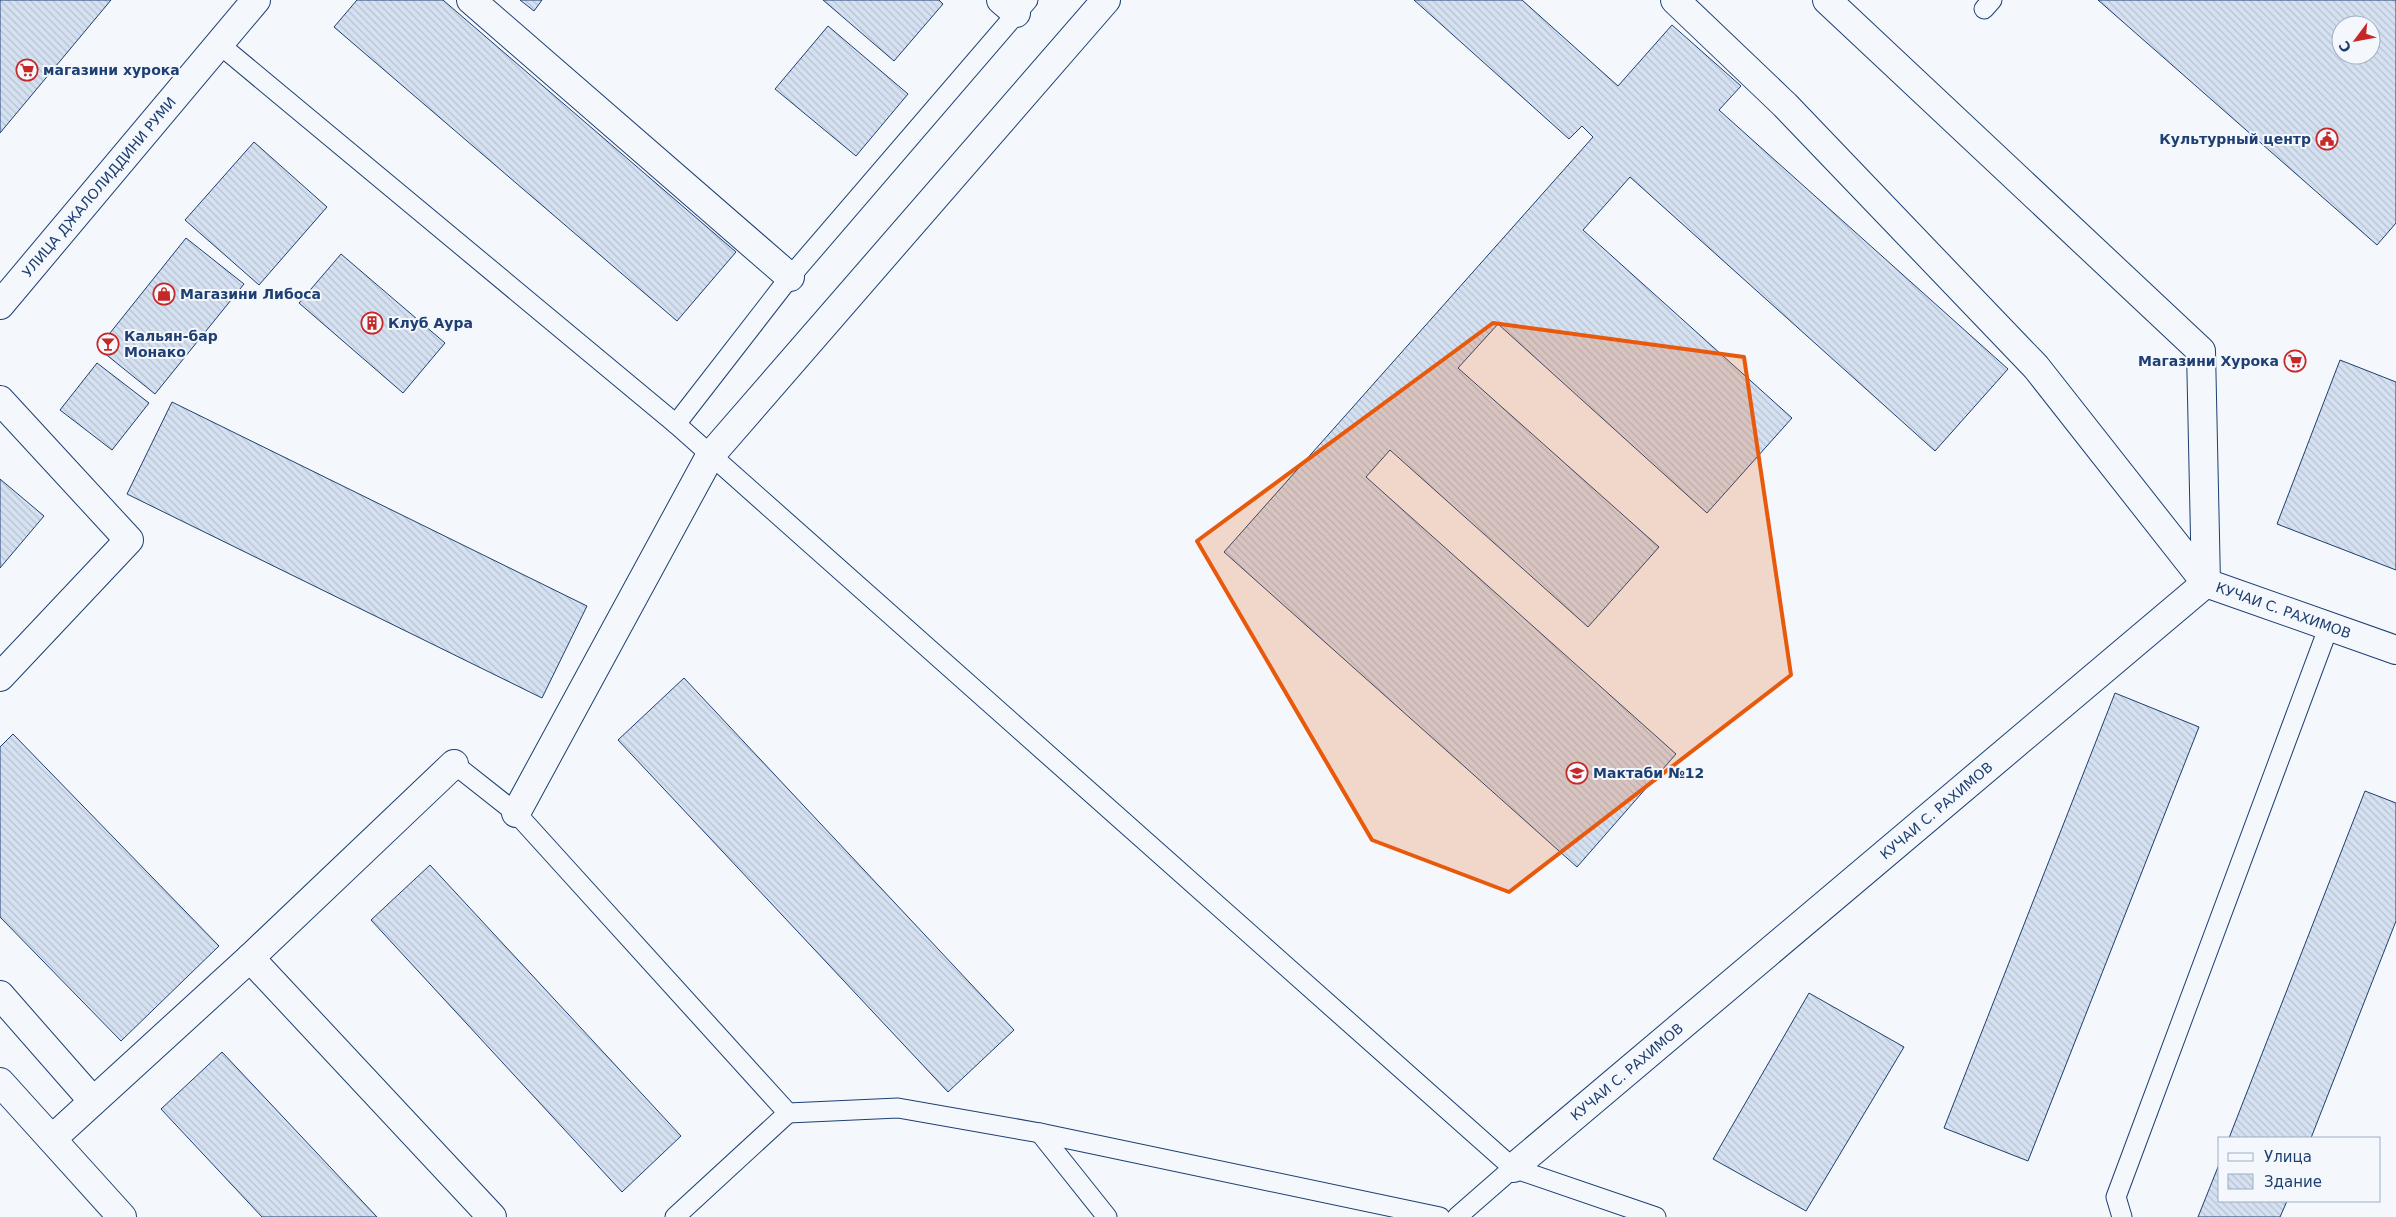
<svg xmlns="http://www.w3.org/2000/svg" width="2396" height="1217" viewBox="0 0 2396 1217" font-family="'DejaVu Sans',sans-serif">
<style>
.building{fill:url(#building-back-hatch);stroke:#1d3f73;fill-rule:evenodd}
.lines{fill:none;stroke-linecap:round;stroke-linejoin:round}
.service-casing{stroke:#1d3f73;stroke-width:21}
.pedestrian-casing{stroke:#1d3f73;stroke-width:30}
.minor-casing{stroke:#1d3f73;stroke-width:30}
.tertiary-casing{stroke:#1d3f73;stroke-width:30}
.service{stroke:#f4f7fb;stroke-width:19}
.pedestrian{stroke:#f4f7fb;stroke-width:28}
.minor{stroke:#f4f7fb;stroke-width:28}
.tertiary{stroke:#f4f7fb;stroke-width:28}
.marked{fill:#e8590c;fill-opacity:0.2;stroke:#e8590c;stroke-width:4;stroke-linejoin:round}
.labels{text-anchor:middle;dominant-baseline:central;stroke-width:4;stroke-linejoin:round;paint-order:stroke}
.poi-label{font-size:14px;font-weight:bold;fill:#1d3f73;stroke:#f4f7fb;text-anchor:start}
.street-label{font-size:14px;fill:#1d3f73;stroke:#f4f7fb}
</style>
<defs>
<pattern id="building-back-hatch" width="6" height="6" patternUnits="userSpaceOnUse" patternTransform="scale(1.25)"><rect width="6" height="6" fill="#d5e0f0"/><path d="M-1 5l2 2M0 0l6 6M5-1l2 2" fill="none" stroke="#b6c1d1"/></pattern>
</defs>
<rect width="100%" height="100%" fill="#f4f7fb"/>
<g class="building">
<path d="M 0,0 L 111,0 L 0,133 Z"/>
<path d="M 357,0 L 443,0 L 736,252 L 677,321 L 334,27 Z"/>
<path d="M 520,0 L 542,0 L 534,11 Z"/>
<path d="M 823,0 L 939,0 L 943,4 L 894,61 Z"/>
<path d="M 1414,0 L 1522,0 L 1618,86 L 1672,25 L 1741,86 L 1719,110 L 2008,369 L 1935,451 L 1630,177 L 1583,230 L 1792,418 L 1707,513 L 1498,324 L 1458,368 L 1659,547 L 1588,627 L 1390,450 L 1366,477 L 1676,754 L 1577,867 L 1224,552 L 1593,137 L 1582,126 L 1569,139 Z"/>
<path d="M 2098,0 L 2396,0 L 2396,223 L 2377,245 ZM 2341,25 L 2371,25 L 2371,55 L 2341,55 Z"/>
<path d="M 828,26 L 908,94 L 856,156 L 775,89 Z"/>
<path d="M 254,142 L 327,207 L 259,285 L 185,220 Z"/>
<path d="M 186,238 L 244,284 L 155,394 L 98,348 Z"/>
<path d="M 341,254 L 445,343 L 403,393 L 299,303 Z"/>
<path d="M 2340,360 L 2396,382 L 2396,570 L 2277,524 Z"/>
<path d="M 97,363 L 149,403 L 112,450 L 60,410 Z"/>
<path d="M 172,402 L 587,606 L 542,698 L 127,494 Z"/>
<path d="M 0,479 L 44,516 L 0,568 Z"/>
<path d="M 684,678 L 1014,1030 L 948,1092 L 618,740 Z"/>
<path d="M 2115,693 L 2199,727 L 2028,1161 L 1944,1128 Z"/>
<path d="M 13,734 L 219,946 L 121,1041 L 0,917 L 0,747 Z"/>
<path d="M 2365,791 L 2396,803 L 2396,921 L 2311,1138 L 2229,1138 Z"/>
<path d="M 430,865 L 681,1136 L 622,1192 L 371,920 Z"/>
<path d="M 1809,993 L 1904,1047 L 1806,1211 L 1713,1159 Z"/>
<path d="M 222,1052 L 377,1217 L 262,1217 L 161,1109 Z"/>
<path d="M 2220,1162 L 2220,1201 L 2287,1201 L 2280,1217 L 2198,1217 Z"/>
</g>
<g class="lines">
<g class="service-casing">
<g id="service">
<path d="M 1984,9 L 1992,0"/>
<path d="M 219,44 L 676,424 L 1513,1168 L 1656,1217"/>
<path d="M 676,424 L 790,277 L 1028,0"/>
<path d="M 454,764 L 516,813 L 788,1113 L 898,1108 L 1040,1133 L 1440,1217"/>
<path d="M 1040,1133 L 1107,1217"/>
<path d="M 675,1217 L 788,1113"/>
<path d="M 1457,1217 L 1513,1168"/>
<path d="M 2122,1217 L 2116,1197 L 2329,626"/>
</g>
</g>
<g class="pedestrian-casing">
<g id="pedestrian">
<path d="M 1827,0 L 2201,351 L 2206,583"/>
<path d="M 0,400 L 129,540 L 0,677"/>
<path d="M 516,813 L 710,456 L 1106,0"/>
<path d="M 0,995 L 93,1101"/>
</g>
</g>
<g class="minor-casing">
<g id="minor">
<path d="M 471,0 L 790,277"/>
<path d="M 1001,0 L 1016,13"/>
<path d="M 1675,0 L 1785,105 L 2036,367 L 2206,583"/>
<path d="M 250,958 L 492,1217"/>
<path d="M 0,1082 L 122,1217"/>
<path d="M 52,1139 L 250,958 L 454,764"/>
<path id="s1" d="M 1513,1168 L 2206,583 L 2396,650"/>
</g>
</g>
<g class="tertiary-casing">
<g id="tertiary">
<path id="s2" d="M 0,305 L 256,0"/>
</g>
</g>
<use href="#service" class="service"/>
<use href="#pedestrian" class="pedestrian"/>
<use href="#minor" class="minor"/>
<use href="#tertiary" class="tertiary"/>
</g>
<path class="marked" d="M 1493,323 L 1744,357 L 1791,675 L 1509,892 L 1372,840 L 1197,541 Z"/>
<defs>
<g id="supermarket-ring" transform="scale(1.125)"><circle r="9.5" fill="#f4f7fb" stroke="#c62828" stroke-width="1.5"/><path d="M-6-5.5h2.5l.6 2H6L4.5 2H-2.5L-4.4-4H-6ZM-1.5 3.2a1.3 1.3 0 1 0 .1 0ZM3 3.2a1.3 1.3 0 1 0 .1 0Z" fill="#c62828"/></g>
<g id="civic-ring" transform="scale(1.125)"><circle r="9.5" fill="#f4f7fb" stroke="#c62828" stroke-width="1.5"/><path d="M-.6-6.5H3V-4.5H.6V-3L4-1V1h2V6H-6V1h2V-1L-.6-3ZM-1.2 2.5V6h2.4V2.5Z" fill="#c62828"/></g>
<g id="shop-ring" transform="scale(1.125)"><circle r="9.5" fill="#f4f7fb" stroke="#c62828" stroke-width="1.5"/><path d="M-5-2.5h2.3a2.7 3.5 0 0 1 5.4 0H5L5.5 6h-11ZM-1.5-2.5h3a1.5 2.3 0 0 0-3 0Z" fill="#c62828"/></g>
<g id="building-ring" transform="scale(1.125)"><circle r="9.5" fill="#f4f7fb" stroke="#c62828" stroke-width="1.5"/><path d="M-4-6H4V6H1V3H-1V6H-4ZM-2.5-4.3h1.7v1.8h-1.7ZM.8-4.3h1.7v1.8H.8ZM-2.5-1h1.7V.8h-1.7ZM.8-1h1.7V.8H.8Z" fill="#c62828"/></g>
<g id="bar-ring" transform="scale(1.125)"><circle r="9.5" fill="#f4f7fb" stroke="#c62828" stroke-width="1.5"/><path d="M-6-5H6L.8 .8V4.5H3.5V6h-7V4.5H-.8V.8Z" fill="#c62828"/></g>
<g id="school-ring" transform="scale(1.125)"><circle r="9.5" fill="#f4f7fb" stroke="#c62828" stroke-width="1.5"/><path d="M0-5L7-2L0 1L-7-2ZM-4 1L0 2.5L4 1V4Q0 6-4 4Z" fill="#c62828"/></g>
</defs>
<g fill-rule="evenodd">
<use href="#supermarket-ring" x="27" y="70"/>
<use href="#civic-ring" x="2327" y="139"/>
<use href="#shop-ring" x="164" y="294"/>
<use href="#building-ring" x="372" y="323"/>
<use href="#bar-ring" x="108" y="344"/>
<use href="#supermarket-ring" x="2295" y="361"/>
<use href="#school-ring" x="1577" y="773"/>
</g>
<g class="labels">
<g class="poi-label">
<text x="43" y="70">магазини хурока</text>
<text x="2311" y="139" text-anchor="end">Культурный центр</text>
<text x="180" y="294">Магазини Либоса</text>
<text x="388" y="323">Клуб Аура</text>
<text x="124" y="336">Кальян-бар<tspan x="124" dy="16">Монако</tspan></text>
<text x="2279" y="361" text-anchor="end">Магазини Хурока</text>
<text x="1593" y="773">Мактаби №12</text>
</g>
<g class="street-label">
<text stroke="none"><textPath href="#s2" startOffset="154">УЛИЦА ДЖАЛОЛИДДИНИ РУМИ</textPath></text>
<text stroke="none"><textPath href="#s1" startOffset="989">КУЧАИ С. РАХИМОВ</textPath></text>
<text stroke="none"><textPath href="#s1" startOffset="554">КУЧАИ С. РАХИМОВ</textPath></text>
<text stroke="none"><textPath href="#s1" startOffset="149">КУЧАИ С. РАХИМОВ</textPath></text>
</g>
</g>
<rect x="2218" y="1137" width="162" height="65" fill="#f4f7fb" stroke="#9eadc5"/>
<rect x="2228" y="1153" width="25" height="8" fill="#f4f7fb" stroke="#9eadc5"/>
<text x="2264" y="1162" font-size="15" fill="#1d3f73">Улица</text>
<rect x="2228" y="1174" width="25" height="15" fill="url(#building-back-hatch)" stroke="#9eadc5"/>
<text x="2264" y="1187" font-size="15" fill="#1d3f73">Здание</text>
<g transform="translate(2356 40) rotate(238)"><circle r="24" fill="#f4f7fb" stroke="#9eadc5"/>
<path d="M0-4L9 19L0 12L-9 19Z" fill="#c62828"/>
<text y="-8" font-size="14" font-weight="bold" text-anchor="middle" fill="#1d3f73">С</text>
</g>
</svg>
